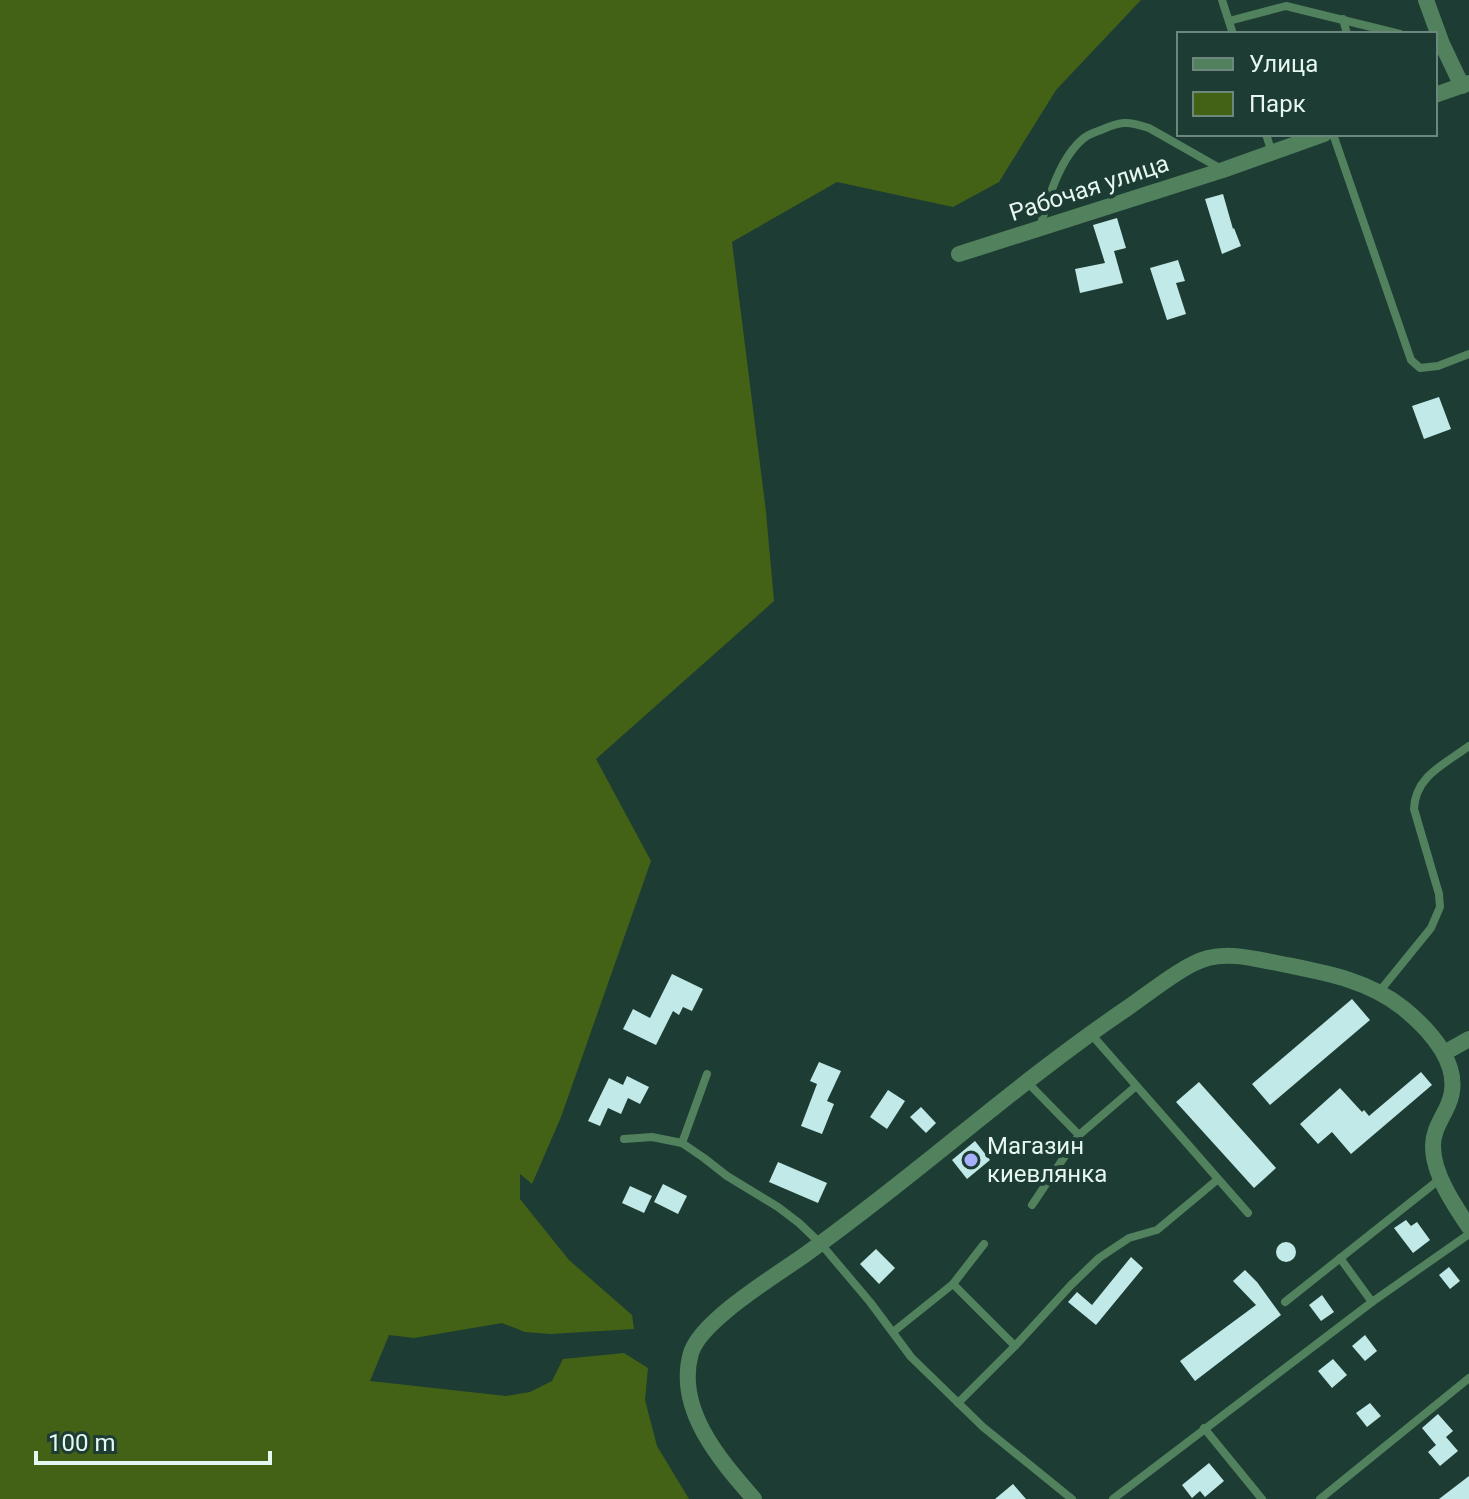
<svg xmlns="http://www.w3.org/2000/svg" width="1469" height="1499" viewBox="0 0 1469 1499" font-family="Roboto,sans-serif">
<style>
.green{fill:#436216}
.building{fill:#c1e9e7}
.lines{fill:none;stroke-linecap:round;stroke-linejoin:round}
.service{stroke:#51825d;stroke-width:8}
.minor{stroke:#51825d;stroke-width:16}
.poi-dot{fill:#a8b0fc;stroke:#1d3c33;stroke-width:3}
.labels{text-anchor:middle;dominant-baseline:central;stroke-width:8;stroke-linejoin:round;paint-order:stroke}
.street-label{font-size:24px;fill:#e6f7f1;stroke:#1d3c33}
.poi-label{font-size:24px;fill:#e6f7f1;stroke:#1d3c33;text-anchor:start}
</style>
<rect width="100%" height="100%" fill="#1d3c33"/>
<path class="green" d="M 0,0 L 1141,0 L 1056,90 L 999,182 L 953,207 L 837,182 L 732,242 L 766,512 L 774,601 L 596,759 L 651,861 L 561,1117 L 532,1184 L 520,1174 L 520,1199 L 569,1260 L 632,1315 L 634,1329 L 550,1334 L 525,1332 L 502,1323 L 414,1338 L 389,1335 L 370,1381 L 506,1396 L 530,1392 L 552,1381 L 563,1359 L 624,1353 L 648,1368 L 645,1400 L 657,1446 L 689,1499 L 0,1499 Z"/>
<g class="building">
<path d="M 1223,194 L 1233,229 L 1234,228 L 1241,246 L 1222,254 L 1205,199 Z"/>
<path d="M 1117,218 L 1126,248 L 1114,251 L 1123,283 L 1080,293 L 1075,269 L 1105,263 L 1093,225 Z"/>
<path d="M 1178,260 L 1185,281 L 1176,283 L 1186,314 L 1167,320 L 1150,268 Z"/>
<path d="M 1439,397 L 1451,429 L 1424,439 L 1412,406 Z"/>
<path d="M 672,974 L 703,989 L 692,1011 L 683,1007 L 679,1015 L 673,1011 L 656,1045 L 623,1029 L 633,1009 L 650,1018 Z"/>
<path d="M 1352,999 L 1370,1020 L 1270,1105 L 1252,1084 Z"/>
<path d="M 819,1062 L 841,1071 L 827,1101 L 834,1104 L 822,1134 L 801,1126 L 817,1084 L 810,1081 Z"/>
<path d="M 1421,1072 L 1432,1085 L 1351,1154 L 1332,1132 L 1318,1144 L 1300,1124 L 1340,1088 L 1362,1112 L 1364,1110 L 1369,1116 Z"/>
<path d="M 627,1076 L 649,1087 L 640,1104 L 628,1098 L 621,1114 L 608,1108 L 600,1126 L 588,1121 L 609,1078 L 623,1085 Z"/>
<path d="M 1199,1082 L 1276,1168 L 1254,1188 L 1176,1102 Z"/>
<path d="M 888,1090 L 905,1101 L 887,1129 L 870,1117 Z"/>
<path d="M 921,1107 L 936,1123 L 926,1133 L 910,1117 Z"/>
<path d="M 975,1141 L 990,1160 L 967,1179 L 952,1160 Z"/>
<path d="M 778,1162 L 827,1183 L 818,1203 L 769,1182 Z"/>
<path d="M 663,1184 L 687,1196 L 678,1214 L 654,1202 Z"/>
<path d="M 630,1186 L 652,1196 L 644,1213 L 622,1203 Z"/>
<path d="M 1406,1220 L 1411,1226 L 1417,1222 L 1430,1240 L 1413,1253 L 1394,1228 Z"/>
<circle cx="1286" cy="1252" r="10"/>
<path d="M 876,1249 L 895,1268 L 879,1284 L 860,1264 Z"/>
<path d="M 1131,1257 L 1143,1268 L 1096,1325 L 1068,1302 L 1077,1292 L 1092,1305 Z"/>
<path d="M 1449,1267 L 1460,1281 L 1450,1289 L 1439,1275 Z"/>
<path d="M 1245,1270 L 1257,1282 L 1281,1315 L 1195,1381 L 1180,1361 L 1256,1305 L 1233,1281 Z"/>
<path d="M 1322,1295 L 1334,1312 L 1321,1321 L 1309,1305 Z"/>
<path d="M 1365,1335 L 1377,1351 L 1365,1361 L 1352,1346 Z"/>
<path d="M 1333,1359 L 1347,1375 L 1332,1388 L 1318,1371 Z"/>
<path d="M 1370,1403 L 1381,1416 L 1367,1427 L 1356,1413 Z"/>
<path d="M 1438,1414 L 1453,1431 L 1446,1437 L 1458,1451 L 1440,1466 L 1428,1452 L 1436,1445 L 1422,1428 Z"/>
<path d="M 1209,1463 L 1224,1481 L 1205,1497 L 1200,1491 L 1192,1498 L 1182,1485 Z"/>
<path d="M 1469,1476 L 1469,1499 L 1439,1499 Z"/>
<path d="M 1013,1484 L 1026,1499 L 995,1499 Z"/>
</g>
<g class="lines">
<g class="service">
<path d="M 1222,0 L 1233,34"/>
<path d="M 1343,19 L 1347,34"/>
<path d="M 1229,21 L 1286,6 L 1400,34"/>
<path d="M 1266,134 L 1272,153"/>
<path d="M 1333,134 L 1411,360 L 1420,368 L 1438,366 L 1469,354"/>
<path d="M 1040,227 C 1048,199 1060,157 1084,138 C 1089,134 1096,132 1101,130 C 1121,121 1128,121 1149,128 L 1223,170"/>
<path d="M 1379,992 L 1431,928 L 1440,907 L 1439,894 L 1414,809 C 1415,776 1445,764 1469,746"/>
<path d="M 1091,1034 L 1248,1213"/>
<path d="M 707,1074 L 682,1143 L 704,1158 L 727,1176 L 778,1207 L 799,1223 L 821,1244 L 870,1302 L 911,1357 L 983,1427 L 1072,1499"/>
<path d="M 1027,1082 L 1079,1135"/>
<path d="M 624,1139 L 652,1137 L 682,1143"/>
<path d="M 1032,1205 L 1079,1135 L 1135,1087"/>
<path d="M 1340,1258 L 1372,1302"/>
<path d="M 953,1284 L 1015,1346"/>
<path d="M 1285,1302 L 1440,1179"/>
<path d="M 893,1332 L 953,1284 L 984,1244"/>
<path d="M 958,1403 L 1015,1346 L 1071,1285 L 1099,1258 L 1129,1238 L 1157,1230 L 1217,1180"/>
<path d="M 1204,1428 L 1262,1499"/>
<path d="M 1113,1499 L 1372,1302 L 1469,1234"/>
<path d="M 1320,1499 L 1469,1378"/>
</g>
<g class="minor">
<path d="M 1426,0 L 1442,44 L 1462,86"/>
<path d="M 1435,95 L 1469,83"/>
<path d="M 959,254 L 1223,170 L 1324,134"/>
<path d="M 1444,1053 L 1469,1039"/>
<path d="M 754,1499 C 720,1460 675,1409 691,1353 C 701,1320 777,1275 806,1254 C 916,1176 1015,1084 1126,1009 C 1148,994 1184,964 1208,958 C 1230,952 1255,959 1277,963 C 1321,972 1367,979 1403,1008 C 1430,1030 1465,1067 1448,1105 C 1442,1119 1433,1130 1433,1146 C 1433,1174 1454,1205 1469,1227"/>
</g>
</g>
<circle class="poi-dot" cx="971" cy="1160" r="8"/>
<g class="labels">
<g class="street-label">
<text transform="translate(1089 188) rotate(-18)">Рабочая улица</text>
</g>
<g class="poi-label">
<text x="987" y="1146">Магазин<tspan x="987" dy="28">киевлянка</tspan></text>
</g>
</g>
<rect x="1177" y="32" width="260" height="104" fill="#1d3c33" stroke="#6d877f" stroke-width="2"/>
<rect x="1193" y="58" width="40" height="12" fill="#51825d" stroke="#6d877f" stroke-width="2"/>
<text x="1249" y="72" font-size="24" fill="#e6f7f1">Улица</text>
<rect x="1193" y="92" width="40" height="24" fill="#436216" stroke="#6d877f" stroke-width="2"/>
<text x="1249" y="112" font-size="24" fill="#e6f7f1">Парк</text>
<path d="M36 1451v12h234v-12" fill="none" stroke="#e6f7f1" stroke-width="4"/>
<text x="48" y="1451" font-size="24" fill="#e6f7f1" stroke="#1d3c33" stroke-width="6" paint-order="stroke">100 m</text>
</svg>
